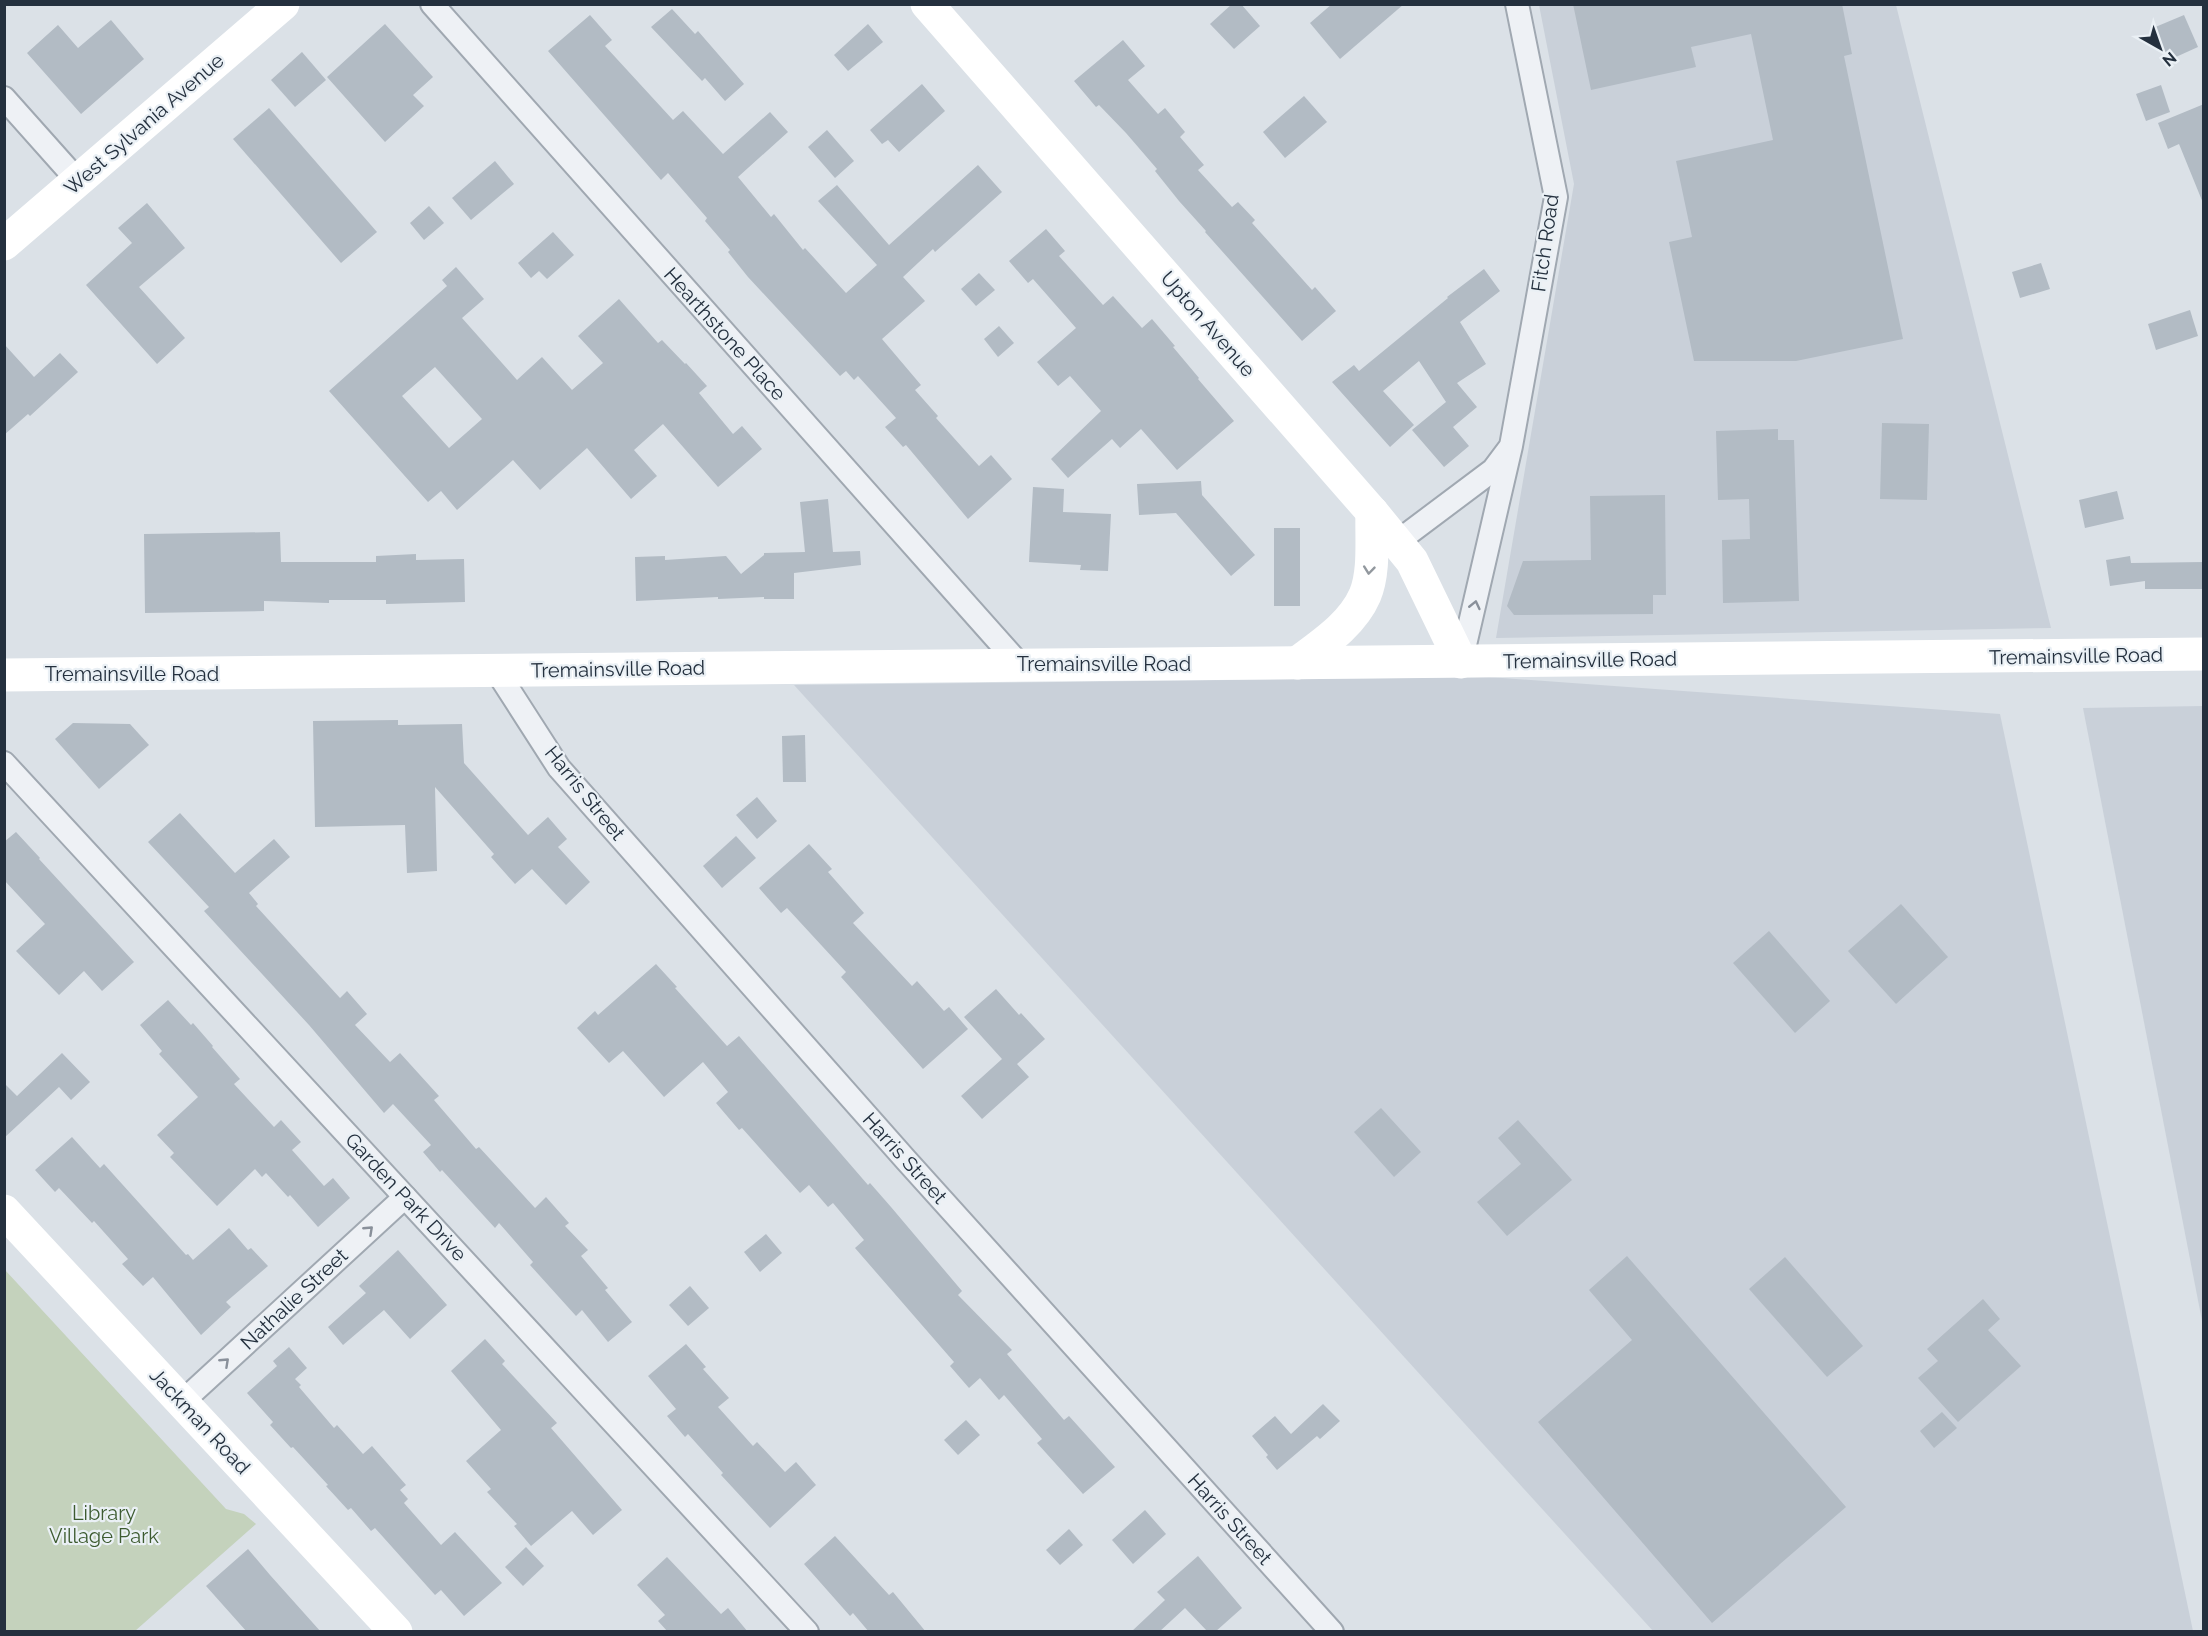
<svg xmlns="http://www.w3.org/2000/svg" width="2208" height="1636" viewBox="0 0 2208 1636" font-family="Raleway,sans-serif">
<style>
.built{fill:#c9d0d9}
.green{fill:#c4d2bc}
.building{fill:#b2bbc4;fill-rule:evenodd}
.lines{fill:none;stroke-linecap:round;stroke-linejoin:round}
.street-casing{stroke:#a0a8b1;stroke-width:26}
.street{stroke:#eef1f5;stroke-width:22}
.secondary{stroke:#fff;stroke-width:33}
.oneway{stroke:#92989e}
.oneway2{stroke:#89909a}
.labels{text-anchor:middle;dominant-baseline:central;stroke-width:4.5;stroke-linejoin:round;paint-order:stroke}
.street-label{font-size:20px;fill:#24303e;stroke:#eaf0f5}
.park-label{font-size:20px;fill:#3d5b30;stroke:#eaf0f5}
</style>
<rect width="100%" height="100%" fill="#dbe1e7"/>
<g class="built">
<path d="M 1539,5 L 1896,5 L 2051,628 L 1496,638 L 1574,184 Z"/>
<path d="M 1489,677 L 2000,714 L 2193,1631 L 1653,1631 L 794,685 Z"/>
<path d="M 2203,706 L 2204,706 L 2203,1326 L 2083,708 Z"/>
</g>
<path class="green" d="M 5,1270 L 226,1509 L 244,1514 L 256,1524 L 135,1631 L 5,1631 Z"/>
<g class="building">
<path d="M 1232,4 L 1241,4 L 1260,26 L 1234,49 L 1210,24 Z"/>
<path d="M 1332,4 L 1404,4 L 1340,59 L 1310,23 Z"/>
<path d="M 1573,4 L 1842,4 L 1852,54 L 1844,56 L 1903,339 L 1796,361 L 1694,361 L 1669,242 L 1692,237 L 1676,161 L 1773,140 L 1751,34 L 1691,47 L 1696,67 L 1591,90 Z"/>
<path d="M 672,9 L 695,34 L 698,31 L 744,84 L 725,101 L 705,78 L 702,81 L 651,27 Z"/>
<path d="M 590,15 L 612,40 L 605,46 L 673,120 L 683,111 L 723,154 L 770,112 L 788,132 L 738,177 L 771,217 L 774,214 L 803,250 L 805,248 L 846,293 L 877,265 L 818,201 L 837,185 L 889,245 L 978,165 L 1002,192 L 935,252 L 933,249 L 903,277 L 925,301 L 882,339 L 921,385 L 915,390 L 938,416 L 936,418 L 979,466 L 991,455 L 1012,479 L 968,519 L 906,445 L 903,447 L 885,427 L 896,418 L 858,376 L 854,380 L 846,371 L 840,376 L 748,277 L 728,252 L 730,250 L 705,221 L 707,218 L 668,173 L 661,180 L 548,51 Z"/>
<path d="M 2184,15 L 2198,47 L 2167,61 L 2153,28 Z"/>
<path d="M 111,20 L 144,59 L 81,114 L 27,53 L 58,25 L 78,48 Z"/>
<path d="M 385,24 L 433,77 L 413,95 L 424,106 L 385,142 L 327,77 Z"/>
<path d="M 868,24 L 883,42 L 848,71 L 834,55 Z"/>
<path d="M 1123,40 L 1145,66 L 1128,80 L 1158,114 L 1165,108 L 1185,132 L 1180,137 L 1204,165 L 1198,170 L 1232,207 L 1238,202 L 1255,220 L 1252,223 L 1286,261 L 1312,290 L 1315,287 L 1336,311 L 1302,341 L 1205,232 L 1206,231 L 1179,201 L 1155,171 L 1157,169 L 1126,133 L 1099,105 L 1096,107 L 1074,81 Z"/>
<path d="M 302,52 L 326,80 L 295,107 L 271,80 Z"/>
<path d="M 922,84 L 945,111 L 899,152 L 888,140 L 882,144 L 870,130 Z"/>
<path d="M 2161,85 L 2170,112 L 2146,121 L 2136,94 Z"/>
<path d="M 1304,96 L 1327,122 L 1285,158 L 1263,132 Z"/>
<path d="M 2204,104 L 2204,203 L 2203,203 L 2179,144 L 2168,149 L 2158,123 Z"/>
<path d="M 269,108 L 377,232 L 341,263 L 233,139 Z"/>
<path d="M 827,130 L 854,161 L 835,178 L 808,147 Z"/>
<path d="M 495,161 L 514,184 L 471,220 L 452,198 Z"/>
<path d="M 147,203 L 185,248 L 139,287 L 185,338 L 157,364 L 86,285 L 132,243 L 118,228 Z"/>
<path d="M 429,206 L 444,223 L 424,240 L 410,223 Z"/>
<path d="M 1046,229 L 1065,251 L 1059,256 L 1103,305 L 1113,296 L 1142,328 L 1152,319 L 1175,346 L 1173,347 L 1199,378 L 1198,379 L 1234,421 L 1177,470 L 1141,429 L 1120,448 L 1112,439 L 1068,478 L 1051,459 L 1101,411 L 1070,376 L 1058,386 L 1037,362 L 1076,328 L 1033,279 L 1028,283 L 1009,261 Z"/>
<path d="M 553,232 L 574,255 L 547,279 L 539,271 L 531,278 L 518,263 Z"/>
<path d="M 2041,263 L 2050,289 L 2020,298 L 2012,272 Z"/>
<path d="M 456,267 L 484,299 L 462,318 L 517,380 L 542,357 L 572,390 L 603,363 L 578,336 L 619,299 L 658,343 L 662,340 L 685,364 L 686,363 L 707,386 L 699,393 L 733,434 L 742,426 L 762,449 L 718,487 L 663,424 L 634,450 L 657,476 L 631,499 L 587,448 L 540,490 L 513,460 L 457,510 L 441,491 L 428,502 L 329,391 L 447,286 L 442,280 ZM 435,367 L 482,419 L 449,448 L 402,396 Z"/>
<path d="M 1484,269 L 1500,291 L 1460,322 L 1486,364 L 1457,383 L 1477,407 L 1453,427 L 1469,446 L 1444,467 L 1412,430 L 1446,402 L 1419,361 L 1383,391 L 1414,425 L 1390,447 L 1332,382 L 1354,365 L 1359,371 L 1448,298 L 1447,297 Z"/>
<path d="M 979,273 L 995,290 L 976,306 L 961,289 Z"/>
<path d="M 2190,310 L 2198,336 L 2156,350 L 2148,324 Z"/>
<path d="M 999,326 L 1014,343 L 998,357 L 984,339 Z"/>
<path d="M 4,344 L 34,377 L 60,353 L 78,372 L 30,416 L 28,414 L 4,435 Z"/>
<path d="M 1882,423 L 1929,424 L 1927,500 L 1880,499 Z"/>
<path d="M 1778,429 L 1778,440 L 1794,440 L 1799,601 L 1723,603 L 1722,540 L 1750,539 L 1749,499 L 1718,500 L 1716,431 Z"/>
<path d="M 1201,481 L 1202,495 L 1255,555 L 1231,576 L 1176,513 L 1139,515 L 1137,484 Z"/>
<path d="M 1033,487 L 1064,489 L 1063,512 L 1111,514 L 1108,571 L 1080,570 L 1081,565 L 1029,562 Z"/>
<path d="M 2117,491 L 2124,519 L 2085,528 L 2079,500 Z"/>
<path d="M 1665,495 L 1666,595 L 1653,595 L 1653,614 L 1514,615 L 1507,606 L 1523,561 L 1591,560 L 1590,496 Z"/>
<path d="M 828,499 L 833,552 L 860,551 L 861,565 L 794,573 L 794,599 L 764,599 L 764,597 L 718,599 L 718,597 L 636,601 L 635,557 L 665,556 L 665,560 L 726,556 L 741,574 L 764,555 L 764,553 L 805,552 L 800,502 Z"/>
<rect x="1274" y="528" width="26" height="78"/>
<path d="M 280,532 L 281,562 L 376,562 L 376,556 L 416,554 L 416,560 L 464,559 L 465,602 L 386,604 L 386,600 L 329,600 L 329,603 L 264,601 L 264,611 L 145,613 L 144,534 Z"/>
<path d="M 2130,556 L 2131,563 L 2204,562 L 2204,589 L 2145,589 L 2145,581 L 2110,586 L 2106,560 Z"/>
<path d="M 398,720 L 398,725 L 462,724 L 464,763 L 528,835 L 548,817 L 567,839 L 558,847 L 590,882 L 566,905 L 532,869 L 515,884 L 491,857 L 494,854 L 435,787 L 437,871 L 407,873 L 405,825 L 315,827 L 313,721 Z"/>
<path d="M 73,723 L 130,724 L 149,745 L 99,789 L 55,739 Z"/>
<path d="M 805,735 L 806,782 L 783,782 L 782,736 Z"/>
<path d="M 757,797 L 777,821 L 757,839 L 736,815 Z"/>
<path d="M 180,813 L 235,873 L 274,839 L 290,857 L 249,893 L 258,904 L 256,906 L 340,998 L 347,991 L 367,1014 L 355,1025 L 390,1062 L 400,1053 L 439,1096 L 434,1100 L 476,1149 L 479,1147 L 535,1208 L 546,1197 L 569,1223 L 565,1226 L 588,1250 L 581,1256 L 608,1288 L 605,1290 L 632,1322 L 608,1342 L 582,1310 L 576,1316 L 530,1265 L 533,1262 L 499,1223 L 495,1228 L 442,1170 L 440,1172 L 423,1152 L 431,1145 L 393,1104 L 384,1113 L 309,1025 L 204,911 L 209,907 L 148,842 Z"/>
<path d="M 16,832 L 40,858 L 39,859 L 134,962 L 102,991 L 84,971 L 59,995 L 16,951 L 45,924 L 4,880 L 4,842 Z"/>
<path d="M 736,836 L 756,858 L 722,888 L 703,866 Z"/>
<path d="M 809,844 L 832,869 L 828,872 L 864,913 L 853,923 L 912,986 L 917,981 L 944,1011 L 949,1007 L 968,1029 L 923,1069 L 841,977 L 846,972 L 787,908 L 781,913 L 759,888 Z"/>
<path d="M 1901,904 L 1948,957 L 1896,1004 L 1848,951 Z"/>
<path d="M 1769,931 L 1830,1001 L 1795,1033 L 1733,963 Z"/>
<path d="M 656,964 L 677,987 L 675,988 L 727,1046 L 739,1036 L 868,1185 L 870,1183 L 891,1207 L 962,1291 L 958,1295 L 1012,1350 L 1007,1354 L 1064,1420 L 1069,1416 L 1115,1467 L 1083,1494 L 1037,1443 L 1042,1439 L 1004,1395 L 999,1400 L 980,1378 L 969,1388 L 950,1366 L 954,1362 L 855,1248 L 864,1240 L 833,1203 L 828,1207 L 809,1185 L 800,1193 L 742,1128 L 739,1130 L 716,1103 L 728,1092 L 703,1062 L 664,1097 L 623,1051 L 609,1063 L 577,1028 L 595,1011 L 598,1015 Z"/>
<path d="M 996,989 L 1019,1015 L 1021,1013 L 1045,1039 L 1017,1064 L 1029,1077 L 982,1119 L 961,1096 L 1002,1059 L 964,1017 Z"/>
<path d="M 168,1000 L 191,1025 L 193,1023 L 213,1046 L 212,1047 L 240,1079 L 234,1084 L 274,1127 L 281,1120 L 301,1142 L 292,1150 L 324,1186 L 333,1178 L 350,1198 L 318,1227 L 290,1195 L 288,1197 L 266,1173 L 262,1177 L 255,1169 L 217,1206 L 170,1157 L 174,1153 L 157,1135 L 198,1097 L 159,1054 L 162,1051 L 140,1025 Z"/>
<path d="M 62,1053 L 90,1082 L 71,1100 L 59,1087 L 4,1138 L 4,1083 L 17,1096 Z"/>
<path d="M 1381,1108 L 1421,1152 L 1394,1177 L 1354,1132 Z"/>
<path d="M 1518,1120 L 1572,1180 L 1507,1236 L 1477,1202 L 1521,1164 L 1498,1138 Z"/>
<path d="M 72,1137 L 100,1168 L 104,1164 L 186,1255 L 188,1254 L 193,1260 L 229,1228 L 248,1250 L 251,1248 L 268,1266 L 226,1302 L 231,1307 L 201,1335 L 153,1277 L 143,1286 L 122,1264 L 128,1259 L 94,1221 L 92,1223 L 59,1188 L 55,1192 L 35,1170 Z"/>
<path d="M 766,1234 L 782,1253 L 760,1272 L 744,1252 Z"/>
<path d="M 398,1250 L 447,1305 L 410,1339 L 384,1310 L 343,1345 L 328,1327 L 366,1293 L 359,1286 Z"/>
<path d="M 1627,1256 L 1846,1507 L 1712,1623 L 1538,1422 L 1632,1340 L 1589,1290 Z"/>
<path d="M 1785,1257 L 1863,1346 L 1827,1377 L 1749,1289 Z"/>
<path d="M 690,1286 L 709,1308 L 688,1326 L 669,1305 Z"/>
<path d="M 1983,1299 L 2000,1319 L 1988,1330 L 2021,1366 L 1958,1422 L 1918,1378 L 1938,1361 L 1927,1349 Z"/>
<path d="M 485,1339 L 505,1361 L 502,1364 L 557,1423 L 551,1428 L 622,1510 L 593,1535 L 572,1511 L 531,1546 L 514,1526 L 517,1524 L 487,1492 L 491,1489 L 466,1461 L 501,1430 L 451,1371 Z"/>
<path d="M 686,1344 L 706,1367 L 703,1369 L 729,1398 L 718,1407 L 753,1446 L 757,1442 L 785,1472 L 796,1462 L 816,1485 L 770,1528 L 721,1475 L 723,1473 L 688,1434 L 685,1437 L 667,1416 L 676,1409 L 648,1376 Z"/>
<path d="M 289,1347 L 307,1368 L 295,1379 L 301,1385 L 299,1387 L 334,1428 L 337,1425 L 363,1454 L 372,1446 L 406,1485 L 400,1490 L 408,1499 L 404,1503 L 441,1545 L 455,1532 L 502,1583 L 464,1616 L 441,1590 L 435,1595 L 375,1528 L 371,1531 L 351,1508 L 348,1510 L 326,1486 L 328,1485 L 293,1447 L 291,1448 L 270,1425 L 273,1422 L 247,1393 L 277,1366 L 273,1361 Z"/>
<path d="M 1323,1404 L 1340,1421 L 1320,1439 L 1317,1436 L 1277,1470 L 1266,1457 L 1268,1455 L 1252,1436 L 1275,1416 L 1291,1434 Z"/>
<path d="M 1942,1412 L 1957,1428 L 1934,1448 L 1920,1431 Z"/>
<path d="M 966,1420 L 980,1435 L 958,1455 L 944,1440 Z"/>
<path d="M 1145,1510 L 1166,1534 L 1133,1564 L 1112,1540 Z"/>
<path d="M 1069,1529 L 1083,1545 L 1060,1565 L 1046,1550 Z"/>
<path d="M 835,1536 L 889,1595 L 893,1592 L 926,1632 L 869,1632 L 853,1613 L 850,1616 L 804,1564 Z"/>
<path d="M 526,1547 L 544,1566 L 523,1586 L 505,1567 Z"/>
<path d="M 248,1549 L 270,1575 L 321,1632 L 247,1632 L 206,1586 Z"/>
<path d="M 1198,1556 L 1242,1608 L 1215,1632 L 1208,1632 L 1185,1608 L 1159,1632 L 1131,1632 L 1165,1600 L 1157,1592 Z"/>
<path d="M 667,1557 L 721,1614 L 728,1608 L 748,1632 L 668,1632 L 658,1621 L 665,1615 L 637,1585 Z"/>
</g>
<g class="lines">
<g class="street-casing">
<g id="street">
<path d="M 432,4 L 1019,664"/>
<path d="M 4,98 L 78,181"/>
<path d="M 1397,542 L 1493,470 L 1508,450"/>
<path d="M 1461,662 L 1511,446 L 1556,197 L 1517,4"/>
<path d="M 496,670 L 559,768 L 906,1160 L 1332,1632"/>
<path d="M 4,763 L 807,1632"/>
<path d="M 182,1402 L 405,1197"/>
</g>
</g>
<use href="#street" class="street"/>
<g class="secondary">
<path d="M 927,4 L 1372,512 L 1412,561 L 1461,662"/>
<path d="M 4,244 L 283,4"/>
<path d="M 1297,663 C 1322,644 1352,625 1365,595 C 1375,571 1371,538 1372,512"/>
<path d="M 4,675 L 2204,654"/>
<path d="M 4,1211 L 396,1632"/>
</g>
</g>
<defs><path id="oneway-chevron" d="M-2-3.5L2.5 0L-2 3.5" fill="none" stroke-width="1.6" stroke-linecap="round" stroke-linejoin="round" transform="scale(1.5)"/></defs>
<use class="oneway" href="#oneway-chevron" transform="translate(1369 570) rotate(96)"/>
<g class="oneway2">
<use href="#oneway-chevron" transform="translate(1475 605) rotate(-77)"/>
<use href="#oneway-chevron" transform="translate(369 1230) rotate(-43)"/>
<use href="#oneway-chevron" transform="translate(225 1362) rotate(-43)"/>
</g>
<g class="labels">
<g class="street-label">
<text transform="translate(144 124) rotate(-41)">West Sylvania Avenue</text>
<text transform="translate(1545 243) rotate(-82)">Fitch Road</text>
<text transform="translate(1208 324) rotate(49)">Upton Avenue</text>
<text transform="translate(725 334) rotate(48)">Hearthstone Place</text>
<text transform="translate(2076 656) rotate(-1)">Tremainsville Road</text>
<text transform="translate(1590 660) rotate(-1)">Tremainsville Road</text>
<text x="1104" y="664">Tremainsville Road</text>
<text transform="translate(618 669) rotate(-1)">Tremainsville Road</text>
<text x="132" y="674">Tremainsville Road</text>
<text transform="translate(585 793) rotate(51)">Harris Street</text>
<text transform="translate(905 1158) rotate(48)">Harris Street</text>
<text transform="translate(406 1197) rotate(47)">Garden Park Drive</text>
<text transform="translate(294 1299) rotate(-43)">Nathalie Street</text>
<text transform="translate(200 1421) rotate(47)">Jackman Road</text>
<text transform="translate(1230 1519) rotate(48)">Harris Street</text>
</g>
<g class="park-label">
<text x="104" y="1513">Library<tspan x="104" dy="23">Village Park</tspan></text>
</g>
</g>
<rect width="2208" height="1636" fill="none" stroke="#24303e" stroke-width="12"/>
<g transform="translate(2160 48) rotate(140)" stroke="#eaf0f5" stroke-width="4.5" paint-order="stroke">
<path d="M0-4.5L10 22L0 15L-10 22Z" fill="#24303e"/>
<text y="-9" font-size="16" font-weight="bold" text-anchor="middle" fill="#24303e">N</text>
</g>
</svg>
